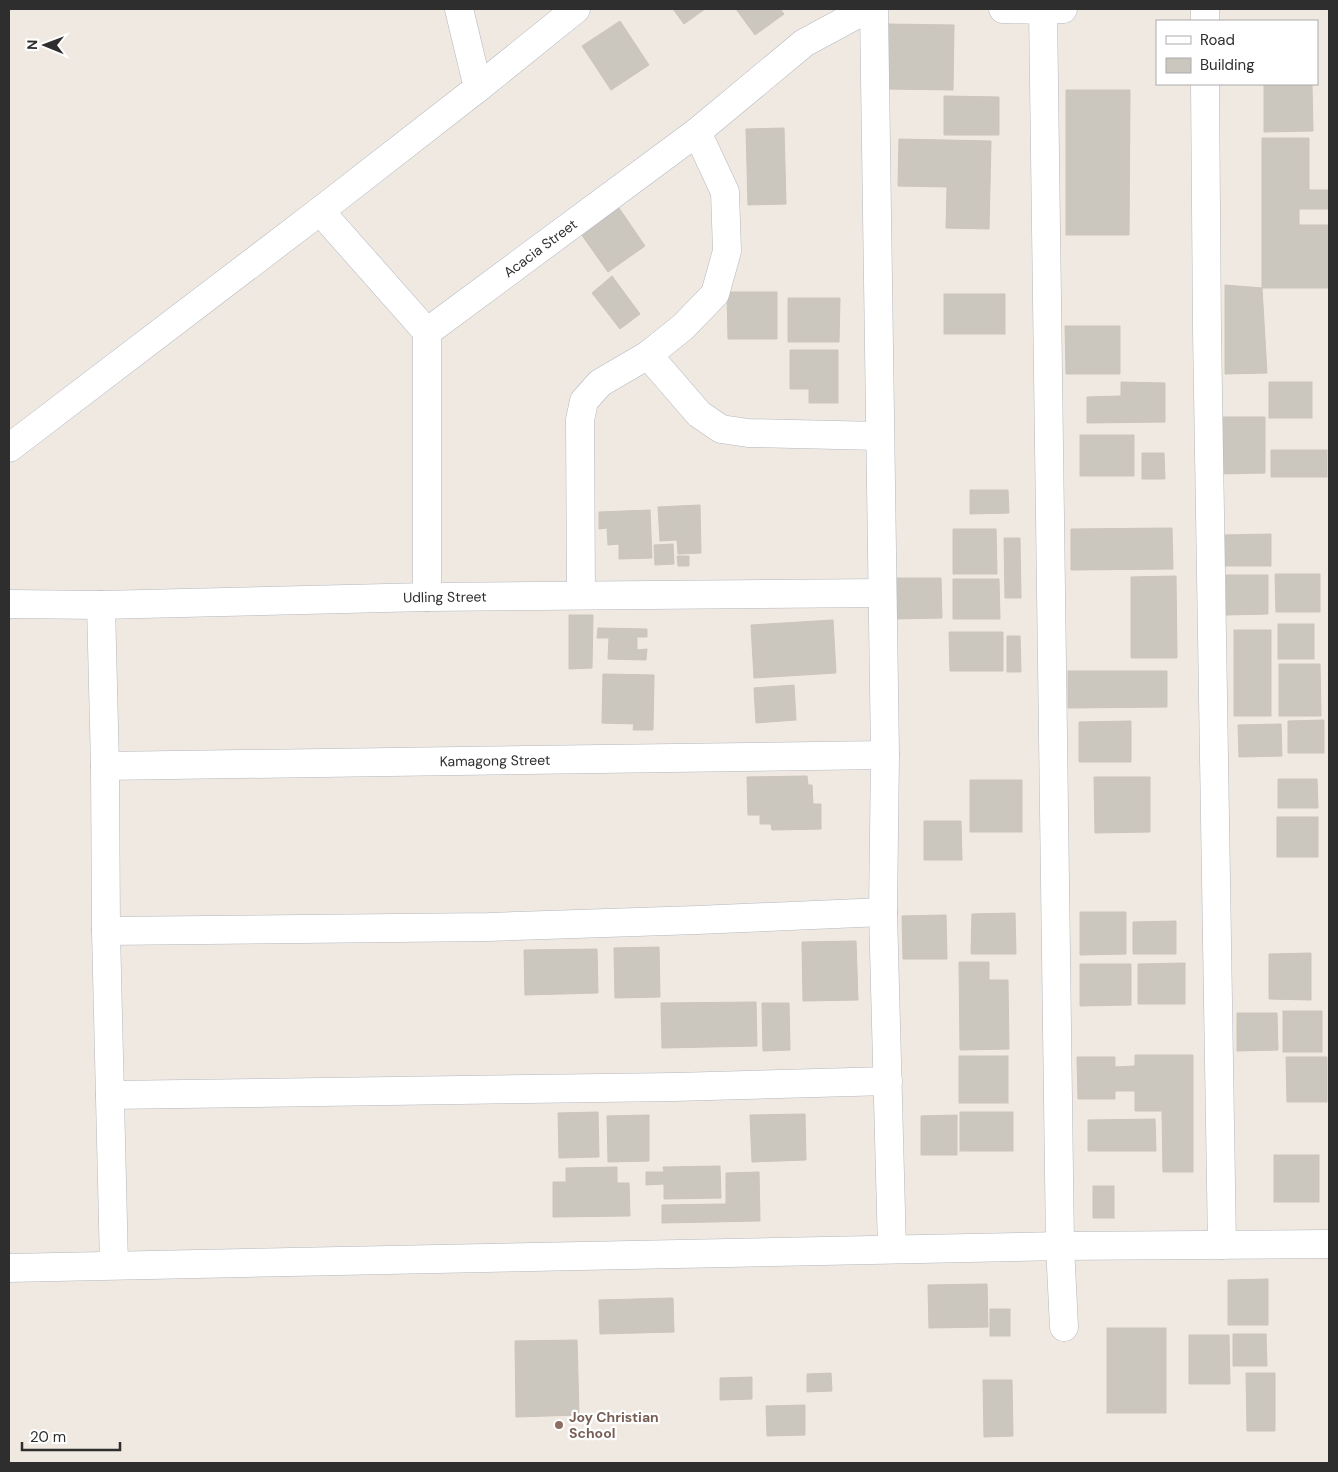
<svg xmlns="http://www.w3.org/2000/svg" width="1338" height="1472" viewBox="0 0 1338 1472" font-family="'DM Sans',sans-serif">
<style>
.building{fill:#cbc7bf;stroke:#cbc5ba}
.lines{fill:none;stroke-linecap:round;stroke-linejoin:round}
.minor-casing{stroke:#b4b7c1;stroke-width:29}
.minor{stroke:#fff;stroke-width:28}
.education-dot{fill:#8d6e63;stroke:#fff;stroke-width:2}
.labels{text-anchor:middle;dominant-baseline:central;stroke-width:4.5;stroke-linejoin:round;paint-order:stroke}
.street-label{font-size:14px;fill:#2e2e2e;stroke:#fff}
.education-label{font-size:14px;font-weight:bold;fill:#785e54;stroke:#fff;text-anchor:start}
</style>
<rect width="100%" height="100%" fill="#efe9e1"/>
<g class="building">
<path d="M 673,9 L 705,9 L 684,24 Z"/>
<path d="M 736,9 L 780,9 L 784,14 L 755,35 Z"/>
<path d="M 620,21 L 649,65 L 611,90 L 582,46 Z"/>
<path d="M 887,24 L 954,25 L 953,90 L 887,89 Z"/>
<path d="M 1264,84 L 1312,85 L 1313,131 L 1264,132 Z"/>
<path d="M 1066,90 L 1130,90 L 1129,235 L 1066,235 Z"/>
<path d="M 944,96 L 999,97 L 999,135 L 944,135 Z"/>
<path d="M 784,128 L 786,204 L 748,205 L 746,129 Z"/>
<path d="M 1262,138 L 1309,138 L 1309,190 L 1329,190 L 1329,209 L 1299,209 L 1299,225 L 1329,225 L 1329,288 L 1262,288 Z"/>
<path d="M 899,139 L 991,141 L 989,229 L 946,228 L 947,187 L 898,186 Z"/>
<path d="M 619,208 L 645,246 L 608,272 L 581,234 Z"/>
<path d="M 612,276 L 640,314 L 620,329 L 592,293 Z"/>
<path d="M 1225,285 L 1262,288 L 1267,373 L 1225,374 Z"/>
<path d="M 727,292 L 777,292 L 777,339 L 728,339 Z"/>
<rect x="944" y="294" width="61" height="40"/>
<path d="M 788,298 L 840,298 L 839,342 L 788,342 Z"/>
<path d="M 1065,326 L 1120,326 L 1120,374 L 1066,374 Z"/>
<path d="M 790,350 L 838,350 L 838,403 L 809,403 L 809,389 L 790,389 Z"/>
<path d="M 1121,382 L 1165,383 L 1165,422 L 1087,423 L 1087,397 L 1121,396 Z"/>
<rect x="1269" y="382" width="43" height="36"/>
<path d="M 1219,417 L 1265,417 L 1265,473 L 1219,474 Z"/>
<rect x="1080" y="435" width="54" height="41"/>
<rect x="1271" y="450" width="56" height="27"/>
<path d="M 1142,453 L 1164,453 L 1165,479 L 1142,479 Z"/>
<path d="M 970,490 L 1008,490 L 1009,513 L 970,514 Z"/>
<path d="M 700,505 L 701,553 L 678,554 L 677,540 L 660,541 L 658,507 Z"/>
<path d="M 650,510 L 652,558 L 619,559 L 619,544 L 608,545 L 607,528 L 599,529 L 599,512 Z"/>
<path d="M 1172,528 L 1173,569 L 1071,570 L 1071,529 Z"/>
<path d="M 953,529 L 996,529 L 997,574 L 953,574 Z"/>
<path d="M 1271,534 L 1271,566 L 1224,566 L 1224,535 Z"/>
<path d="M 1004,538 L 1020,538 L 1021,598 L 1005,598 Z"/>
<path d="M 673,544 L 674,564 L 655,565 L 654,545 Z"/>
<path d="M 677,556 L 689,556 L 689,566 L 678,566 Z"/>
<path d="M 1275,574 L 1320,574 L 1320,612 L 1276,612 Z"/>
<path d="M 1226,575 L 1268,575 L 1268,614 L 1226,615 Z"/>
<path d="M 1176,576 L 1177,658 L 1131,658 L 1131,577 Z"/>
<path d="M 895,578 L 941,578 L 942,618 L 895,619 Z"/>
<path d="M 953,579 L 999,579 L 1000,619 L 953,619 Z"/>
<path d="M 569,615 L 593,615 L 592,668 L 569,669 Z"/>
<path d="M 833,620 L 836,673 L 754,678 L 751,625 Z"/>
<rect x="1278" y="624" width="36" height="35"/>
<path d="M 598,628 L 647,629 L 647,637 L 637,637 L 637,650 L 647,649 L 646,660 L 608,659 L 609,638 L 597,638 Z"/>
<rect x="1234" y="630" width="37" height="86"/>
<path d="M 949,632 L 1003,632 L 1003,671 L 950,671 Z"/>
<path d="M 1007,636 L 1020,636 L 1021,672 L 1007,672 Z"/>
<path d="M 1279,664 L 1320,664 L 1321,716 L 1279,716 Z"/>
<path d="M 1068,671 L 1167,671 L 1167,707 L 1068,708 Z"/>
<path d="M 603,674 L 654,675 L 653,730 L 633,730 L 634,724 L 602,723 Z"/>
<path d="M 794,685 L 796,720 L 756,723 L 754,688 Z"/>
<path d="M 1324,720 L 1324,753 L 1288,753 L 1288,721 Z"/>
<path d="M 1131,721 L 1131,762 L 1079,762 L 1079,722 Z"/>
<path d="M 1281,724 L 1282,756 L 1239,757 L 1238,725 Z"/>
<path d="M 807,776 L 808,785 L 812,785 L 813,804 L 821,804 L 821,829 L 772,830 L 771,824 L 760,824 L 760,815 L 748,815 L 747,777 Z"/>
<path d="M 1094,777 L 1150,777 L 1150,832 L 1095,833 Z"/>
<path d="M 1278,779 L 1317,779 L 1318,808 L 1278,808 Z"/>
<rect x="970" y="780" width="52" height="52"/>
<rect x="1277" y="817" width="41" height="40"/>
<path d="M 924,821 L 961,821 L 962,860 L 924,860 Z"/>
<path d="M 1080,912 L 1126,912 L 1126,954 L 1080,955 Z"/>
<path d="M 1015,913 L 1016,954 L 971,954 L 972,914 Z"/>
<path d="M 946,915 L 947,959 L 903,959 L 902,916 Z"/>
<path d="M 1176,921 L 1176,954 L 1133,954 L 1133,922 Z"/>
<path d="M 856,941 L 858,1000 L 803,1001 L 802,942 Z"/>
<path d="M 659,947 L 660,997 L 615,998 L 614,948 Z"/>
<path d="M 597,949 L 598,993 L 525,995 L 524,950 Z"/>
<path d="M 1311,953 L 1311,1000 L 1269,999 L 1269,954 Z"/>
<path d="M 959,962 L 989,962 L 989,980 L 1008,980 L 1009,1049 L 960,1050 Z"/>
<path d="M 1185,963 L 1185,1004 L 1138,1004 L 1138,964 Z"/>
<path d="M 1080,964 L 1131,964 L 1131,1005 L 1080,1006 Z"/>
<path d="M 756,1002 L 757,1046 L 662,1048 L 661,1003 Z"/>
<path d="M 762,1003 L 789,1003 L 790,1050 L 763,1051 Z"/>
<rect x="1283" y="1011" width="39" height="41"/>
<path d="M 1237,1013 L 1277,1013 L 1278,1050 L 1237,1051 Z"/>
<path d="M 1135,1055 L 1193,1055 L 1193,1172 L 1163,1172 L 1162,1111 L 1135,1111 L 1135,1091 L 1115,1091 L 1115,1099 L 1078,1099 L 1077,1057 L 1115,1057 L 1115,1067 L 1135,1066 Z"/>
<rect x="959" y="1056" width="49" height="47"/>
<path d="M 1286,1057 L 1327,1057 L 1327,1102 L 1287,1102 Z"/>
<path d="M 598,1112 L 599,1157 L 559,1158 L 558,1113 Z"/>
<rect x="960" y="1112" width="53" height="39"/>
<path d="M 805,1114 L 806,1160 L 752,1162 L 750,1115 Z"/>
<path d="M 649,1115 L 649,1161 L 608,1162 L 607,1116 Z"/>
<path d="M 957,1115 L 957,1155 L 921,1155 L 921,1116 Z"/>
<path d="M 1155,1119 L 1156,1151 L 1088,1151 L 1088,1120 Z"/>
<rect x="1274" y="1155" width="45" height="47"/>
<path d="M 720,1166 L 721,1198 L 664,1199 L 664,1184 L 646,1185 L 646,1172 L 664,1172 L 663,1167 Z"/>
<path d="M 617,1167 L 617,1183 L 629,1183 L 630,1216 L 553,1217 L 553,1182 L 566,1182 L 566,1168 Z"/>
<path d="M 759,1172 L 760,1221 L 662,1223 L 662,1205 L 726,1204 L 726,1173 Z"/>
<rect x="1093" y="1186" width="21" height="32"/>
<path d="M 1268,1279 L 1268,1325 L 1228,1325 L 1228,1280 Z"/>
<path d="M 987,1284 L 988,1327 L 929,1328 L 928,1285 Z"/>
<path d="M 673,1298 L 674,1332 L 600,1334 L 599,1300 Z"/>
<rect x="990" y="1309" width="20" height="27"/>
<rect x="1107" y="1328" width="59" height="85"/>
<path d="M 1233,1334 L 1266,1334 L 1267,1366 L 1233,1366 Z"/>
<path d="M 1189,1335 L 1229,1335 L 1230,1384 L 1189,1384 Z"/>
<path d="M 577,1340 L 579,1415 L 516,1417 L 515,1341 Z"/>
<path d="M 831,1373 L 832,1391 L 807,1392 L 807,1374 Z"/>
<path d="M 1246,1373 L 1275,1373 L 1275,1431 L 1247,1431 Z"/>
<path d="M 752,1377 L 752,1399 L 720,1400 L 720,1378 Z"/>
<path d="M 983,1380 L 1012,1380 L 1013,1436 L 984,1437 Z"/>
<path d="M 805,1405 L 805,1435 L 767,1436 L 766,1406 Z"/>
</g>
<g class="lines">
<g class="minor-casing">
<g id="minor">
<path d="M 459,9 L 478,88"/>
<path d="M 874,9 L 885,755 L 883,912 L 892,1249"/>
<path d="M 1003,9 L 1043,10 L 1063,9"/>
<path d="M 1043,9 L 1060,1246 L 1064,1327"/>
<path d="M 1205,9 L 1205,21"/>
<path d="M 1205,84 L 1207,331 L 1222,1245"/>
<path d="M 320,211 L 427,332"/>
<path d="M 648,355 L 699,414 L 721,429 L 748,433 L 879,436"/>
<path d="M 9,448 L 320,211 L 478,88 L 576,9"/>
<path d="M 581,595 L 580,420 L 584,401 L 600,383 L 648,355 L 683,327 L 715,294 L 727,251 L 725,192 L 697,132"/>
<path id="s1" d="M 427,597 L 427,332 L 697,132 L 804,43 L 867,9"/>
<path id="s2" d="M 9,604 L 101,605 L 427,597 L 882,593"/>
<path d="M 101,605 L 105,766 L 106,931 L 114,1265"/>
<path id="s3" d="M 105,766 L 885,755"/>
<path d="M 106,931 L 489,927 L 697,920 L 883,912"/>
<path d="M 110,1095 L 674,1087 L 888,1081"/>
<path d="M 9,1268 L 1060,1246 L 1329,1244"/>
</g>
</g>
<use href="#minor" class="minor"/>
</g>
<circle class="education-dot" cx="559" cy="1425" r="5"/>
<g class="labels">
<g class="street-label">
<text stroke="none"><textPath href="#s1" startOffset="406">Acacia Street</textPath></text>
<text stroke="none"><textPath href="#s2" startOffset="436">Udling Street</textPath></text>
<text stroke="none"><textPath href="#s3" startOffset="390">Kamagong Street</textPath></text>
</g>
<g class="education-label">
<text x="569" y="1417">Joy Christian<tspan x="569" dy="16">School</tspan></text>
</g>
</g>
<rect width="1338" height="1472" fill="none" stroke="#2e2e2e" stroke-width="20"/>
<rect x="1156" y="20" width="162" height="65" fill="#ffffff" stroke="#ababab"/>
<rect x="1166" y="36" width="25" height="8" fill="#ffffff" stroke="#ababab"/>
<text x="1200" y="45" font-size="15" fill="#2e2e2e">Road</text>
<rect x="1166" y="58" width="25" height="15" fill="#cbc7bf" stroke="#ababab"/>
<text x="1200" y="70" font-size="15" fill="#2e2e2e">Building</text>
<g transform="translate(45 45) rotate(271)" stroke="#ffffff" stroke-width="4" paint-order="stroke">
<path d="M0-4L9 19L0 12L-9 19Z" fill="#2e2e2e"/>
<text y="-8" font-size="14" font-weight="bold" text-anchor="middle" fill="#2e2e2e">N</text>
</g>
<path d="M22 1442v8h98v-8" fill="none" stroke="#2e2e2e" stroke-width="2.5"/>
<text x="30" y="1442" font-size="15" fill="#2e2e2e" stroke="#ffffff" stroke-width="4" paint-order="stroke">20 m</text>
</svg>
